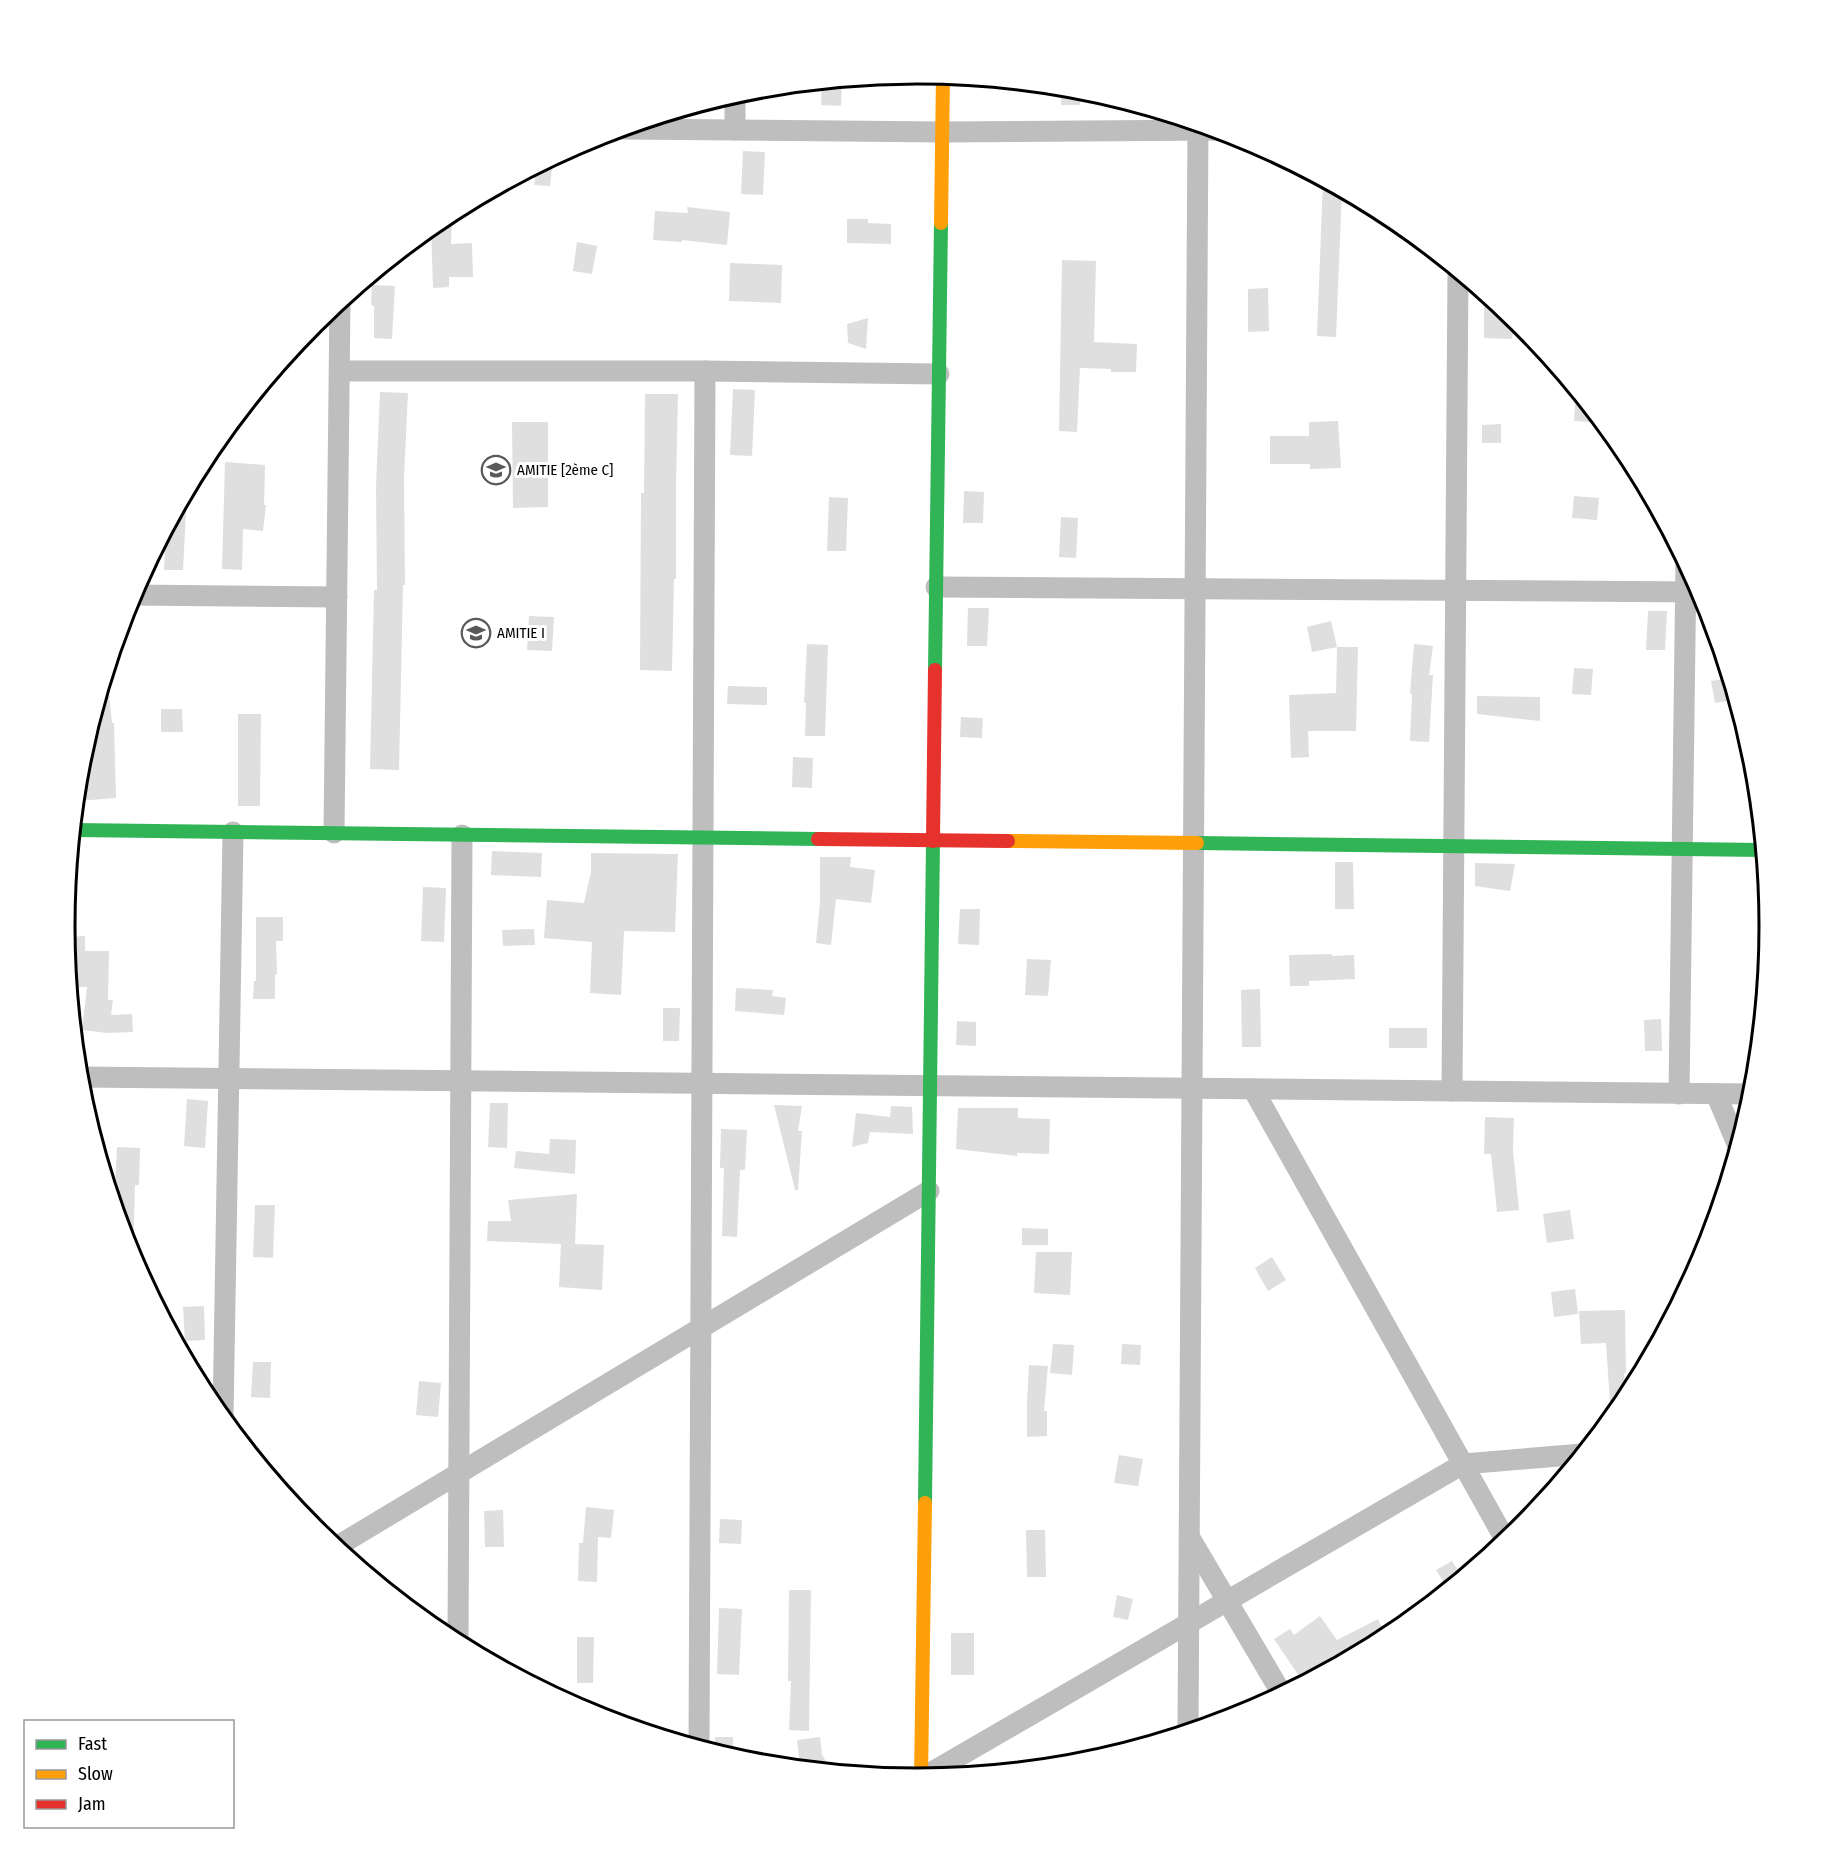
<svg xmlns="http://www.w3.org/2000/svg" width="1835" height="1852" viewBox="0 0 1835 1852" font-family="'Fira Sans Condensed',sans-serif">
<style>
.building{fill:#dfdfdf}
.lines{fill:none;stroke-linecap:round;stroke-linejoin:round}
.street{stroke:#bebebe;stroke-width:21}
.fast{stroke:#30b455;stroke-width:14}
.slow{stroke:#ff9f0a;stroke-width:14}
.jam{stroke:#e5322d;stroke-width:14}
.labels{text-anchor:middle;dominant-baseline:central;stroke-width:6;stroke-linejoin:round;paint-order:stroke}
.poi-label{font-size:15px;fill:#000;stroke:#fff;text-anchor:start}
.rim{fill:none;stroke:#000;stroke-width:3}
</style>
<rect width="100%" height="100%" fill="#fff"/>
<g class="building">
<path d="M 842,80 L 841,106 L 821,105 L 822,82 Z"/>
<path d="M 1062,87 L 1081,89 L 1080,105 L 1061,105 Z"/>
<path d="M 743,151 L 765,152 L 763,195 L 741,194 Z"/>
<path d="M 553,158 L 550,186 L 534,185 L 536,168 Z"/>
<path d="M 1323,180 L 1342,190 L 1336,337 L 1317,336 Z"/>
<path d="M 687,207 L 730,212 L 727,245 L 682,240 L 682,242 L 653,240 L 655,211 L 688,213 Z"/>
<path d="M 452,212 L 451,244 L 472,243 L 473,277 L 449,277 L 449,287 L 433,288 L 431,227 Z"/>
<path d="M 847,219 L 868,219 L 868,223 L 891,224 L 891,244 L 847,243 Z"/>
<path d="M 577,242 L 597,246 L 592,274 L 573,271 Z"/>
<path d="M 1062,260 L 1096,261 L 1094,342 L 1137,344 L 1136,372 L 1111,372 L 1111,369 L 1080,368 L 1077,432 L 1059,431 Z"/>
<path d="M 730,263 L 782,265 L 781,303 L 729,301 Z"/>
<path d="M 372,285 L 395,286 L 392,339 L 374,338 L 374,306 L 371,305 Z"/>
<path d="M 1268,288 L 1269,331 L 1248,332 L 1248,289 Z"/>
<path d="M 1484,293 L 1503,308 L 1502,322 L 1515,322 L 1512,339 L 1484,338 Z"/>
<path d="M 868,318 L 866,349 L 848,343 L 847,324 Z"/>
<path d="M 733,389 L 755,390 L 752,456 L 730,455 Z"/>
<path d="M 1576,391 L 1592,410 L 1603,423 L 1574,421 Z"/>
<path d="M 380,392 L 408,393 L 404,477 L 405,585 L 403,585 L 399,770 L 370,769 L 374,590 L 377,590 L 376,487 Z"/>
<path d="M 645,394 L 678,394 L 676,485 L 676,579 L 674,579 L 672,671 L 640,670 L 641,493 L 644,493 Z"/>
<path d="M 1338,421 L 1341,468 L 1310,469 L 1310,464 L 1270,464 L 1270,436 L 1309,436 L 1309,422 Z"/>
<path d="M 512,422 L 548,422 L 548,507 L 513,508 Z"/>
<path d="M 1501,424 L 1501,443 L 1482,443 L 1482,425 Z"/>
<path d="M 225,462 L 265,465 L 264,505 L 266,505 L 263,531 L 243,529 L 242,570 L 222,569 Z"/>
<path d="M 964,491 L 984,492 L 983,523 L 963,523 Z"/>
<path d="M 187,492 L 183,570 L 164,570 L 166,531 Z"/>
<path d="M 1574,496 L 1599,498 L 1597,520 L 1572,518 Z"/>
<path d="M 829,497 L 848,498 L 846,551 L 827,551 Z"/>
<path d="M 1061,517 L 1078,518 L 1076,558 L 1059,557 Z"/>
<path d="M 968,608 L 989,608 L 987,646 L 967,646 Z"/>
<path d="M 1648,611 L 1667,611 L 1665,650 L 1646,650 Z"/>
<path d="M 529,616 L 554,617 L 552,651 L 527,650 Z"/>
<path d="M 1331,621 L 1337,647 L 1312,652 L 1307,627 Z"/>
<path d="M 807,644 L 828,645 L 825,736 L 805,736 L 806,703 L 804,703 Z"/>
<path d="M 1414,644 L 1433,646 L 1429,675 L 1433,675 L 1429,742 L 1410,741 L 1412,694 L 1410,694 Z"/>
<path d="M 1337,647 L 1358,647 L 1356,731 L 1308,731 L 1309,757 L 1291,758 L 1289,695 L 1336,693 Z"/>
<path d="M 1574,668 L 1593,669 L 1591,695 L 1572,694 Z"/>
<path d="M 107,674 L 112,723 L 114,723 L 116,798 L 78,801 L 84,748 Z"/>
<path d="M 1729,678 L 1734,700 L 1715,703 L 1711,681 Z"/>
<path d="M 728,686 L 767,687 L 767,705 L 727,704 Z"/>
<path d="M 1477,696 L 1540,697 L 1540,721 L 1477,714 Z"/>
<path d="M 161,709 L 182,709 L 183,732 L 161,732 Z"/>
<path d="M 238,714 L 261,714 L 260,806 L 238,806 Z"/>
<path d="M 961,717 L 983,718 L 982,738 L 960,737 Z"/>
<path d="M 793,757 L 813,758 L 812,788 L 792,787 Z"/>
<path d="M 492,851 L 542,853 L 541,877 L 491,875 Z"/>
<path d="M 591,853 L 678,854 L 675,932 L 624,931 L 621,995 L 590,993 L 592,942 L 544,938 L 547,900 L 584,903 L 591,872 Z"/>
<path d="M 820,857 L 851,857 L 850,867 L 875,870 L 871,903 L 836,899 L 831,945 L 816,943 L 820,903 Z"/>
<path d="M 1335,862 L 1353,862 L 1354,909 L 1335,909 Z"/>
<path d="M 1475,863 L 1515,864 L 1510,891 L 1475,886 Z"/>
<path d="M 423,887 L 446,888 L 444,942 L 421,941 Z"/>
<path d="M 960,909 L 980,909 L 979,945 L 958,944 Z"/>
<path d="M 256,917 L 283,917 L 283,941 L 276,941 L 277,974 L 275,975 L 275,999 L 253,999 L 254,981 L 256,981 Z"/>
<path d="M 534,929 L 535,945 L 503,946 L 502,930 Z"/>
<path d="M 85,936 L 85,951 L 109,951 L 108,1000 L 113,1000 L 111,1015 L 132,1014 L 133,1032 L 107,1033 L 82,1030 L 87,987 L 71,987 L 66,937 Z"/>
<path d="M 1332,954 L 1332,956 L 1354,955 L 1355,979 L 1309,981 L 1309,986 L 1290,986 L 1289,955 Z"/>
<path d="M 1027,959 L 1051,960 L 1048,996 L 1025,995 Z"/>
<path d="M 736,988 L 773,990 L 772,996 L 786,998 L 784,1015 L 735,1011 Z"/>
<path d="M 1260,989 L 1261,1047 L 1242,1047 L 1241,990 Z"/>
<path d="M 663,1008 L 680,1008 L 679,1041 L 663,1041 Z"/>
<path d="M 1661,1019 L 1662,1051 L 1645,1051 L 1644,1020 Z"/>
<path d="M 957,1021 L 976,1022 L 976,1046 L 956,1045 Z"/>
<rect x="1389" y="1028" width="38" height="20"/>
<path d="M 187,1099 L 208,1101 L 205,1148 L 184,1146 Z"/>
<path d="M 490,1103 L 508,1103 L 507,1148 L 488,1147 Z"/>
<path d="M 774,1105 L 802,1106 L 798,1131 L 802,1131 L 798,1190 L 795,1190 Z"/>
<path d="M 891,1106 L 912,1107 L 913,1134 L 870,1132 L 868,1143 L 852,1147 L 856,1113 L 890,1117 Z"/>
<path d="M 958,1108 L 1018,1108 L 1018,1118 L 1050,1119 L 1049,1154 L 1017,1153 L 1017,1156 L 956,1149 Z"/>
<path d="M 1485,1117 L 1514,1118 L 1513,1151 L 1519,1210 L 1497,1212 L 1491,1154 L 1484,1154 Z"/>
<path d="M 721,1129 L 747,1130 L 745,1170 L 740,1170 L 737,1237 L 722,1236 L 724,1168 L 720,1168 Z"/>
<path d="M 550,1139 L 576,1140 L 575,1174 L 514,1168 L 516,1151 L 549,1154 Z"/>
<path d="M 117,1147 L 140,1148 L 139,1185 L 135,1185 L 133,1253 L 129,1252 L 114,1203 Z"/>
<path d="M 577,1194 L 575,1244 L 604,1245 L 602,1290 L 559,1287 L 561,1244 L 487,1241 L 488,1221 L 511,1221 L 508,1200 Z"/>
<path d="M 255,1205 L 275,1205 L 273,1258 L 253,1257 Z"/>
<path d="M 1570,1210 L 1574,1239 L 1547,1243 L 1543,1214 Z"/>
<path d="M 1022,1228 L 1048,1229 L 1048,1245 L 1022,1245 Z"/>
<path d="M 1036,1252 L 1072,1252 L 1070,1295 L 1034,1293 Z"/>
<path d="M 1272,1257 L 1286,1280 L 1268,1291 L 1255,1268 Z"/>
<path d="M 1575,1289 L 1578,1314 L 1554,1317 L 1551,1292 Z"/>
<path d="M 204,1306 L 205,1340 L 185,1341 L 183,1307 Z"/>
<path d="M 1625,1310 L 1626,1373 L 1624,1373 L 1627,1400 L 1611,1419 L 1606,1343 L 1581,1344 L 1579,1311 Z"/>
<path d="M 1053,1344 L 1074,1345 L 1072,1375 L 1050,1373 Z"/>
<path d="M 1122,1344 L 1141,1345 L 1140,1365 L 1121,1364 Z"/>
<path d="M 253,1362 L 271,1362 L 270,1398 L 251,1397 Z"/>
<path d="M 1029,1365 L 1048,1366 L 1044,1411 L 1047,1411 L 1047,1436 L 1027,1437 L 1027,1402 Z"/>
<path d="M 419,1381 L 441,1383 L 438,1417 L 416,1415 Z"/>
<path d="M 1119,1455 L 1143,1459 L 1138,1486 L 1114,1483 Z"/>
<path d="M 586,1507 L 614,1510 L 611,1538 L 598,1537 L 597,1582 L 578,1581 L 579,1543 L 583,1543 Z"/>
<path d="M 503,1510 L 504,1547 L 485,1547 L 484,1511 Z"/>
<path d="M 720,1519 L 742,1520 L 741,1544 L 719,1543 Z"/>
<path d="M 1026,1530 L 1045,1530 L 1046,1577 L 1027,1577 Z"/>
<path d="M 1452,1561 L 1462,1577 L 1448,1589 L 1436,1570 Z"/>
<path d="M 789,1590 L 811,1590 L 809,1731 L 789,1730 L 791,1681 L 788,1681 Z"/>
<path d="M 1117,1595 L 1133,1599 L 1128,1620 L 1113,1617 Z"/>
<path d="M 719,1608 L 742,1609 L 739,1675 L 717,1674 Z"/>
<path d="M 1320,1616 L 1337,1640 L 1378,1619 L 1387,1638 L 1303,1682 L 1274,1639 L 1290,1629 L 1294,1635 Z"/>
<rect x="951" y="1633" width="23" height="42"/>
<path d="M 577,1637 L 594,1637 L 593,1683 L 577,1683 Z"/>
<path d="M 715,1737 L 733,1737 L 733,1757 L 715,1752 Z"/>
<path d="M 820,1737 L 822,1755 L 832,1771 L 800,1767 L 797,1740 Z"/>
</g>
<g class="lines">
<g class="street">
<path d="M 621,129 L 942,132 L 1218,130"/>
<path d="M 735,130 L 735,94"/>
<path d="M 340,371 L 705,371 L 939,374"/>
<path d="M 936,587 L 1701,592"/>
<path d="M 132,595 L 337,597"/>
<path d="M 334,833 L 340,301"/>
<path d="M 79,1077 L 1754,1094"/>
<path d="M 1253,1089 L 1506,1541"/>
<path d="M 1452,1091 L 1458,271"/>
<path d="M 1679,1094 L 1686,563"/>
<path d="M 1716,1094 L 1738,1146"/>
<path d="M 223,1418 L 233,832"/>
<path d="M 1190,1538 L 1282,1694"/>
<path d="M 336,1547 L 929,1191"/>
<path d="M 458,1643 L 462,835"/>
<path d="M 1188,1731 L 1198,124"/>
<path d="M 699,1747 L 705,371"/>
<path d="M 920,1779 L 1463,1464 L 1582,1454"/>
</g>
<g class="fast">
<path d="M 935,670 L 941,223"/>
<path d="M 74,830 L 818,839"/>
<path d="M 1197,843 L 1763,850"/>
<path d="M 925,1503 L 933,841"/>
</g>
<g class="slow">
<path d="M 941,223 L 943,75"/>
<path d="M 1008,841 L 1197,843"/>
<path d="M 921,1779 L 925,1503"/>
</g>
<g class="jam">
<path d="M 818,839 L 1008,841"/>
<path d="M 933,841 L 935,670"/>
</g>
</g>
<defs>
<g id="school-ring" transform="scale(1.5)"><circle r="9.5" fill="#fff" stroke="#595959" stroke-width="1.5"/><path d="M0-5L7-2L0 1L-7-2ZM-4 1L0 2.5L4 1V4Q0 6-4 4Z" fill="#595959"/></g>
</defs>
<g fill-rule="evenodd">
<use href="#school-ring" x="496" y="470"/>
<use href="#school-ring" x="476" y="633"/>
</g>
<g class="labels">
<g class="poi-label">
<text x="517" y="470">AMITIE [2ème C]</text>
<text x="497" y="633">AMITIE I</text>
</g>
</g>
<path d="M0 0H1835V1852H0ZM75 926a842 842 0 1 1 1684 0a842 842 0 1 1-1684 0Z" fill="#fff" fill-rule="evenodd"/>
<path class="rim" d="M75 926a842 842 0 1 1 1684 0a842 842 0 1 1-1684 0Z"/>
<rect x="24" y="1720" width="210" height="108" fill="#ffffff" stroke="#999999" stroke-width="1.5"/>
<rect x="36" y="1740" width="30" height="9" fill="#30b455" stroke="#999999" stroke-width="1.5"/>
<text x="78" y="1750" font-size="18" fill="#000000">Fast</text>
<rect x="36" y="1770" width="30" height="9" fill="#ff9f0a" stroke="#999999" stroke-width="1.5"/>
<text x="78" y="1780" font-size="18" fill="#000000">Slow</text>
<rect x="36" y="1800" width="30" height="9" fill="#e5322d" stroke="#999999" stroke-width="1.5"/>
<text x="78" y="1810" font-size="18" fill="#000000">Jam</text>
</svg>
